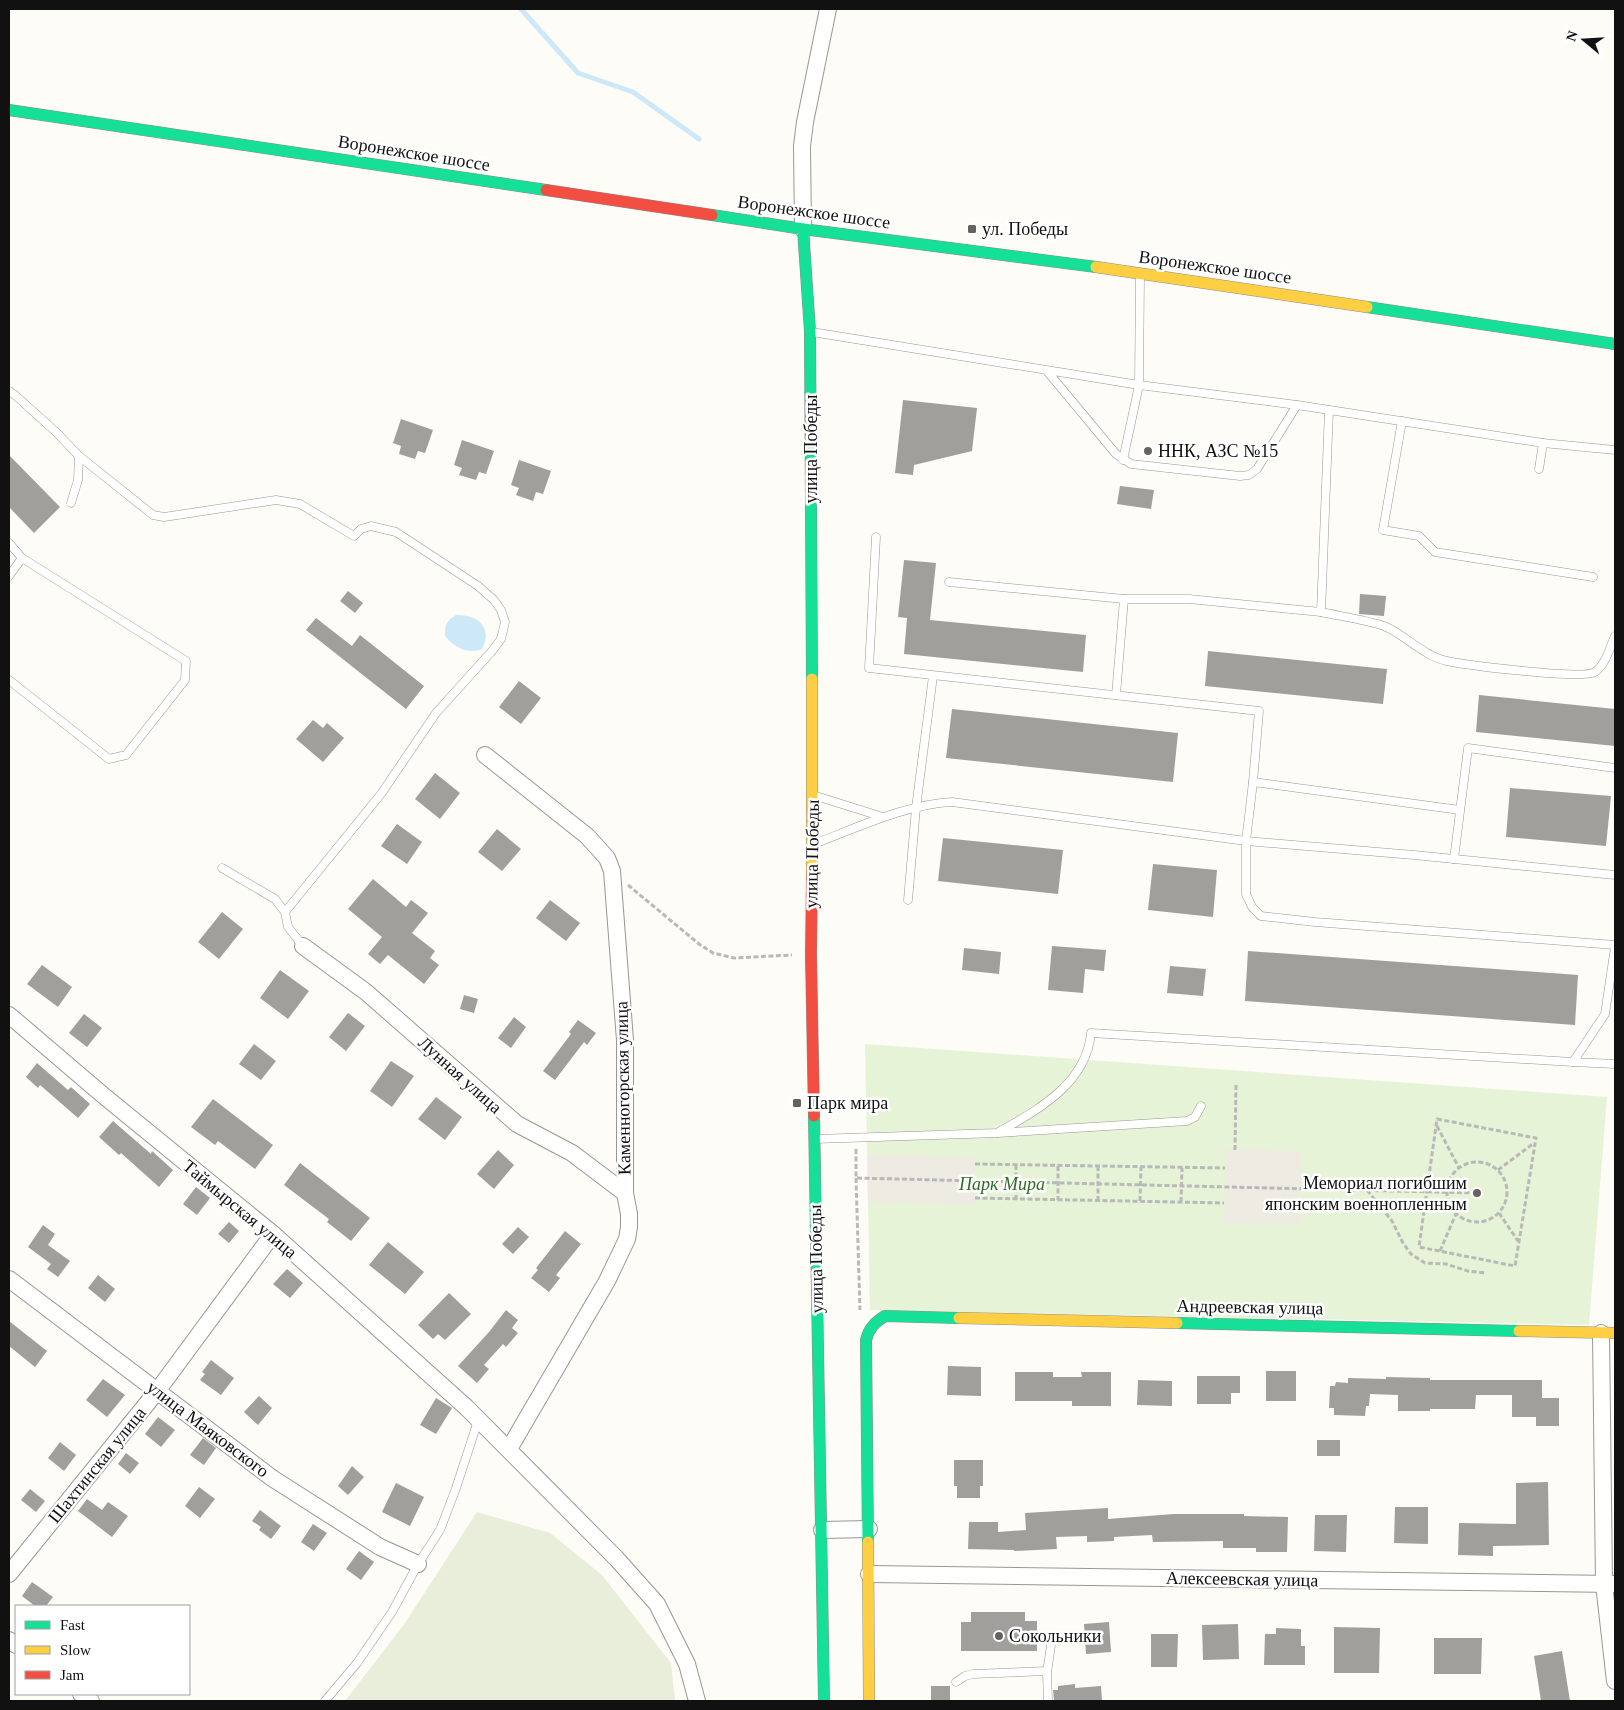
<svg xmlns="http://www.w3.org/2000/svg" width="1624" height="1710" viewBox="0 0 1624 1710" font-family="Georgia,serif">
<style>
.green{fill:#e7f3d7}
.cemetery{fill:#e9eedb}
.plaza{fill:#edebe2}
.water{fill:#cde8f7}
.lines{fill:none;stroke-linecap:round;stroke-linejoin:round}
.stream{stroke:#cde8f7;stroke-width:5}
.building{fill:#a19f9c}
.lane-casing{stroke:#979795;stroke-width:9}
.street-casing{stroke:#979795;stroke-width:18}
.fast-casing{stroke:#8e8d8b;stroke-width:12}
.slow-casing{stroke:#8e8d8b;stroke-width:12}
.jam-casing{stroke:#8e8d8b;stroke-width:12}
.path{stroke:#b9b9b8;stroke-width:3;stroke-dasharray:5 2.5;stroke-linecap:butt}
.lane{stroke:#fffffe;stroke-width:8}
.street{stroke:#fffffe;stroke-width:16}
.fast{stroke:#16e098;stroke-width:11}
.slow{stroke:#ffcf43;stroke-width:11}
.jam{stroke:#f24e42;stroke-width:11}
.poi-dot{fill:#646362;stroke:#fff;stroke-width:2}
.labels{text-anchor:middle;dominant-baseline:central;stroke-width:5;stroke-linejoin:round;paint-order:stroke}
.street-label{font-size:18px;fill:#111;stroke:#fff}
.poi-label{font-size:18px;fill:#111;stroke:#fff;text-anchor:start}
.park-label{font-size:18px;font-style:italic;fill:#2f6b1f;stroke:#fff}
</style>
<rect width="100%" height="100%" fill="#fdfcf7"/>
<path class="green" d="M 865,1044 L 1607,1097 L 1589,1325 L 870,1310 Z"/>
<path class="cemetery" d="M 477,1512 L 550,1533 L 602,1575 L 671,1663 L 675,1701 L 345,1701 L 405,1623 Z"/>
<g class="plaza">
<path d="M 1225,1149 L 1301,1151 L 1300,1225 L 1224,1224 Z"/>
<path d="M 867,1155 L 975,1157 L 975,1204 L 868,1202 Z"/>
</g>
<path class="water" d="M 456,615 C 478,614 493,628 482,649 C 468,655 454,647 445,636 C 444,626 447,620 456,615 Z"/>
<g class="lines">
<path class="stream" d="M 521,9 L 578,73 L 633,92 L 699,139"/>
</g>
<g class="building">
<path d="M 903,400 L 977,408 L 972,451 L 914,465 L 913,475 L 895,473 Z"/>
<path d="M 401,419 L 433,430 L 425,453 L 418,451 L 415,459 L 399,454 L 401,446 L 393,443 Z"/>
<path d="M 462,440 L 494,451 L 486,474 L 479,472 L 476,480 L 459,475 L 462,468 L 454,465 Z"/>
<path d="M 9,455 L 60,507 L 34,533 L 9,507 Z"/>
<path d="M 519,460 L 551,471 L 543,494 L 536,492 L 533,501 L 516,495 L 519,488 L 511,485 Z"/>
<path d="M 1120,486 L 1154,490 L 1151,509 L 1117,504 Z"/>
<path d="M 904,560 L 936,563 L 930,620 L 1086,635 L 1083,672 L 904,654 L 907,618 L 898,617 Z"/>
<path d="M 348,591 L 363,603 L 355,613 L 340,601 Z"/>
<path d="M 1360,594 L 1386,596 L 1384,616 L 1359,614 Z"/>
<path d="M 316,618 L 352,646 L 360,635 L 424,686 L 406,709 L 306,630 Z"/>
<path d="M 1208,651 L 1387,669 L 1383,704 L 1205,686 Z"/>
<path d="M 519,681 L 541,698 L 521,724 L 499,707 Z"/>
<path d="M 1479,695 L 1615,709 L 1615,746 L 1476,732 Z"/>
<path d="M 952,709 L 1178,733 L 1173,782 L 946,758 Z"/>
<path d="M 313,720 L 323,728 L 327,723 L 344,738 L 323,762 L 296,739 Z"/>
<path d="M 435,773 L 460,793 L 440,819 L 415,799 Z"/>
<path d="M 1510,788 L 1611,796 L 1606,846 L 1506,837 Z"/>
<path d="M 397,824 L 422,842 L 407,864 L 381,846 Z"/>
<path d="M 497,829 L 521,849 L 502,871 L 478,852 Z"/>
<path d="M 943,838 L 1063,850 L 1058,894 L 938,881 Z"/>
<path d="M 1153,864 L 1217,870 L 1213,917 L 1148,910 Z"/>
<path d="M 373,879 L 406,907 L 411,900 L 428,913 L 412,933 L 435,951 L 430,958 L 439,965 L 424,984 L 388,955 L 380,964 L 368,954 L 382,937 L 348,909 Z"/>
<path d="M 550,900 L 580,923 L 566,941 L 536,918 Z"/>
<path d="M 222,912 L 243,929 L 219,959 L 198,942 Z"/>
<path d="M 1052,946 L 1106,950 L 1104,971 L 1085,969 L 1083,993 L 1048,990 Z"/>
<path d="M 964,948 L 1001,952 L 999,974 L 962,970 Z"/>
<path d="M 1248,951 L 1578,975 L 1575,1025 L 1245,1001 Z"/>
<path d="M 42,965 L 72,987 L 58,1007 L 27,984 Z"/>
<path d="M 1170,966 L 1206,969 L 1203,996 L 1167,993 Z"/>
<path d="M 280,970 L 309,991 L 288,1019 L 260,998 Z"/>
<path d="M 464,995 L 478,999 L 474,1013 L 460,1009 Z"/>
<path d="M 348,1013 L 365,1026 L 346,1051 L 329,1037 Z"/>
<path d="M 84,1014 L 102,1028 L 87,1047 L 69,1033 Z"/>
<path d="M 514,1017 L 526,1027 L 511,1048 L 498,1038 Z"/>
<path d="M 578,1020 L 596,1033 L 587,1045 L 584,1042 L 555,1080 L 543,1071 L 571,1034 L 569,1032 Z"/>
<path d="M 254,1044 L 276,1061 L 261,1080 L 239,1064 Z"/>
<path d="M 391,1061 L 414,1076 L 392,1107 L 370,1091 Z"/>
<path d="M 37,1063 L 68,1090 L 71,1087 L 90,1104 L 78,1118 L 40,1085 L 38,1088 L 26,1077 Z"/>
<path d="M 436,1097 L 462,1117 L 445,1140 L 418,1119 Z"/>
<path d="M 213,1099 L 273,1145 L 255,1169 L 218,1141 L 215,1145 L 191,1127 Z"/>
<path d="M 113,1121 L 151,1154 L 152,1151 L 173,1170 L 159,1187 L 121,1153 L 119,1155 L 99,1137 Z"/>
<path d="M 498,1150 L 514,1165 L 494,1189 L 477,1174 Z"/>
<path d="M 300,1163 L 370,1218 L 351,1241 L 327,1222 L 329,1219 L 284,1185 Z"/>
<path d="M 196,1187 L 210,1198 L 197,1215 L 183,1204 Z"/>
<path d="M 229,1222 L 239,1231 L 229,1243 L 218,1234 Z"/>
<path d="M 43,1225 L 55,1234 L 48,1245 L 70,1261 L 58,1277 L 47,1269 L 51,1264 L 28,1247 Z"/>
<path d="M 518,1227 L 529,1237 L 513,1254 L 502,1244 Z"/>
<path d="M 565,1231 L 581,1244 L 556,1275 L 560,1278 L 549,1292 L 531,1278 L 538,1270 L 536,1268 Z"/>
<path d="M 388,1242 L 424,1272 L 405,1294 L 369,1265 Z"/>
<path d="M 287,1269 L 303,1283 L 290,1298 L 273,1284 Z"/>
<path d="M 98,1275 L 115,1289 L 105,1302 L 88,1288 Z"/>
<path d="M 449,1293 L 471,1314 L 445,1340 L 438,1334 L 433,1339 L 418,1325 Z"/>
<path d="M 506,1310 L 518,1320 L 512,1328 L 518,1333 L 506,1347 L 503,1344 L 484,1365 L 489,1369 L 477,1383 L 458,1366 L 489,1332 Z"/>
<path d="M 9,1321 L 47,1351 L 35,1367 L 9,1346 Z"/>
<path d="M 211,1360 L 234,1378 L 221,1395 L 200,1380 L 205,1374 L 202,1372 Z"/>
<path d="M 948,1366 L 981,1367 L 981,1396 L 947,1395 Z"/>
<rect x="1266" y="1371" width="30" height="30"/>
<path d="M 1015,1372 L 1053,1372 L 1053,1377 L 1082,1377 L 1081,1372 L 1111,1372 L 1111,1406 L 1072,1406 L 1072,1401 L 1015,1401 Z"/>
<path d="M 1197,1376 L 1240,1376 L 1240,1393 L 1231,1393 L 1231,1404 L 1197,1404 Z"/>
<path d="M 1386,1377 L 1430,1378 L 1430,1380 L 1542,1380 L 1542,1398 L 1559,1398 L 1559,1426 L 1536,1426 L 1536,1417 L 1512,1417 L 1512,1395 L 1476,1395 L 1475,1409 L 1430,1409 L 1430,1411 L 1398,1411 L 1398,1395 L 1370,1394 L 1369,1406 L 1366,1406 L 1365,1416 L 1334,1415 L 1334,1408 L 1329,1408 L 1330,1386 L 1335,1386 L 1336,1382 L 1348,1383 L 1348,1378 L 1386,1379 Z"/>
<path d="M 103,1379 L 125,1395 L 107,1417 L 86,1400 Z"/>
<path d="M 1138,1380 L 1172,1381 L 1172,1406 L 1137,1405 Z"/>
<path d="M 259,1396 L 272,1408 L 258,1425 L 244,1412 Z"/>
<path d="M 436,1398 L 452,1408 L 436,1434 L 420,1425 Z"/>
<path d="M 158,1417 L 175,1430 L 161,1447 L 145,1434 Z"/>
<path d="M 203,1438 L 216,1448 L 204,1465 L 190,1455 Z"/>
<rect x="1317" y="1440" width="23" height="16"/>
<path d="M 60,1442 L 76,1455 L 64,1471 L 48,1458 Z"/>
<path d="M 126,1453 L 139,1463 L 130,1474 L 118,1464 Z"/>
<path d="M 954,1460 L 983,1460 L 983,1486 L 980,1486 L 980,1498 L 957,1498 L 957,1486 L 954,1486 Z"/>
<path d="M 352,1466 L 364,1477 L 348,1495 L 338,1486 Z"/>
<path d="M 1548,1482 L 1549,1545 L 1493,1546 L 1493,1556 L 1458,1555 L 1459,1523 L 1516,1524 L 1516,1483 Z"/>
<path d="M 396,1483 L 424,1497 L 410,1526 L 382,1512 Z"/>
<path d="M 199,1487 L 215,1499 L 200,1518 L 185,1506 Z"/>
<path d="M 30,1489 L 45,1501 L 36,1512 L 21,1500 Z"/>
<path d="M 87,1499 L 102,1510 L 108,1502 L 128,1516 L 112,1537 L 78,1511 Z"/>
<path d="M 1395,1507 L 1428,1507 L 1428,1544 L 1394,1543 Z"/>
<path d="M 1108,1508 L 1108,1519 L 1174,1514 L 1244,1514 L 1244,1516 L 1288,1517 L 1287,1552 L 1256,1552 L 1256,1548 L 1223,1548 L 1223,1541 L 1153,1542 L 1152,1535 L 1114,1537 L 1114,1541 L 1087,1542 L 1087,1536 L 1056,1537 L 1057,1549 L 1014,1551 L 1014,1550 L 968,1549 L 969,1522 L 998,1522 L 998,1532 L 1026,1530 L 1025,1513 Z"/>
<path d="M 260,1510 L 281,1526 L 271,1539 L 259,1530 L 261,1527 L 252,1521 Z"/>
<path d="M 1315,1515 L 1347,1515 L 1346,1552 L 1314,1551 Z"/>
<path d="M 313,1524 L 327,1533 L 314,1551 L 301,1542 Z"/>
<path d="M 359,1551 L 374,1562 L 361,1580 L 346,1569 Z"/>
<path d="M 32,1582 L 53,1597 L 46,1606 L 35,1606 L 22,1596 Z"/>
<path d="M 971,1612 L 1025,1612 L 1025,1621 L 1037,1621 L 1037,1651 L 961,1651 L 961,1622 L 971,1622 Z"/>
<path d="M 1109,1622 L 1111,1652 L 1086,1654 L 1084,1624 Z"/>
<path d="M 1238,1624 L 1239,1659 L 1203,1660 L 1202,1625 Z"/>
<path d="M 1334,1627 L 1380,1628 L 1379,1673 L 1334,1673 Z"/>
<path d="M 1276,1628 L 1301,1629 L 1301,1646 L 1305,1646 L 1305,1665 L 1264,1665 L 1265,1634 L 1276,1634 Z"/>
<path d="M 1151,1634 L 1178,1634 L 1177,1667 L 1151,1667 Z"/>
<path d="M 1434,1638 L 1482,1638 L 1481,1674 L 1434,1674 Z"/>
<path d="M 1562,1651 L 1570,1701 L 1541,1701 L 1534,1656 Z"/>
<path d="M 1075,1684 L 1075,1688 L 1101,1686 L 1102,1701 L 1054,1701 L 1053,1690 L 1058,1690 L 1058,1686 Z"/>
<rect x="931" y="1686" width="19" height="15"/>
</g>
<g class="lines">
<g class="lane-casing">
<g id="lane">
<path d="M 812,332 L 1139,385 L 1297,405 L 1543,443 L 1615,450"/>
<path d="M 1047,371 L 1116,454 L 1131,464 L 1240,476 L 1249,475 L 1257,469 L 1297,405"/>
<path d="M 9,391 L 15,395 L 56,432 L 79,456 L 78,480 L 71,503"/>
<path d="M 1402,421 L 1383,530 L 1419,536 L 1435,552 L 1593,577"/>
<path d="M 79,456 L 153,515 L 164,517 L 276,500 L 300,504 L 354,536 L 361,529 L 371,526 L 396,532 L 478,586 L 494,600 L 501,610 L 505,622 L 501,639 L 492,651 L 436,713 L 381,794 L 285,912 L 288,927 L 303,946"/>
<path d="M 1123,460 L 1139,385 L 1140,275"/>
<path d="M 1539,469 L 1543,443"/>
<path d="M 876,537 L 869,668 L 1259,711 L 1253,782"/>
<path d="M 9,543 L 22,558 L 186,661 L 185,680 L 126,755 L 109,759 L 9,680"/>
<path d="M 9,576 L 22,558"/>
<path d="M 949,582 L 1124,599 L 1116,695"/>
<path d="M 1124,599 L 1189,599 L 1321,612 L 1329,410"/>
<path d="M 1321,612 C 1339,616 1367,620 1384,626 C 1406,635 1423,656 1447,661 C 1466,665 1583,680 1595,672 C 1606,664 1610,647 1615,636"/>
<path d="M 816,796 L 883,817"/>
<path d="M 1460,810 L 1253,782 L 1246,841 L 1414,855 L 1615,875"/>
<path d="M 814,844 C 856,828 907,804 952,802 L 1246,841 L 1246,894 L 1252,907 L 1261,916 L 1315,922 L 1615,945"/>
<path d="M 1454,859 L 1468,748 L 1615,768"/>
<path d="M 222,868 L 275,899 L 285,912"/>
<path d="M 908,900 L 916,808 L 933,676"/>
<path d="M 1573,1062 L 1615,1064"/>
<path d="M 997,1133 C 1037,1110 1086,1085 1091,1033 L 1573,1062 L 1605,1014 L 1615,947"/>
<path d="M 815,1139 L 997,1133 L 1187,1121 L 1195,1117 L 1201,1106"/>
<path d="M 956,1682 L 965,1676 L 973,1674 L 1047,1671"/>
<path d="M 325,1701 L 357,1663 L 392,1612 L 418,1564 L 440,1530 L 455,1491 L 478,1421"/>
<path d="M 1048,1701 L 1047,1673 L 1051,1645"/>
</g>
</g>
<g class="street-casing">
<g id="street">
<path d="M 803,229 L 802,146 L 805,122 L 828,9"/>
<path d="M 485,755 L 587,836 L 607,858 L 612,871 L 625,1040 L 625,1193 L 629,1214 L 629,1227 L 627,1239 L 618,1258 L 607,1281 L 509,1449"/>
<path d="M 303,946 L 366,992 L 517,1124 L 572,1153 L 625,1193"/>
<path d="M 9,1015 L 104,1096 L 273,1234 L 467,1408 L 616,1558 L 657,1604 L 687,1664 L 697,1701"/>
<path d="M 9,1279 L 272,1478 L 380,1547 L 418,1564"/>
<path d="M 1601,1333 L 1604,1584 L 1615,1681"/>
<path d="M 822,1530 L 869,1529"/>
<path d="M 9,1574 L 158,1390 L 273,1234"/>
<path d="M 869,1574 L 1615,1584"/>
<path d="M 9,1640 L 16,1645"/>
<path d="M 81,1694 L 91,1701"/>
</g>
</g>
<g class="fast-casing">
<g id="fast">
<path d="M 9,110 L 546,190"/>
<path d="M 712,215 L 803,229 L 1096,267"/>
<path d="M 803,229 L 810,331 L 812,679"/>
<path d="M 1367,307 L 1615,344"/>
<path d="M 814,1116 L 824,1701"/>
<path d="M 1177,1323 L 1519,1331"/>
<path d="M 868,1542 L 866,1340 C 869,1328 875,1322 885,1316 L 959,1318"/>
</g>
</g>
<g class="slow-casing">
<g id="slow">
<path d="M 1096,267 L 1367,307"/>
<path d="M 812,873 L 812,679"/>
<path d="M 959,1318 L 1177,1323"/>
<path d="M 1519,1331 L 1615,1333"/>
<path d="M 868,1542 L 869,1701"/>
</g>
</g>
<g class="jam-casing">
<g id="jam">
<path d="M 546,190 L 712,215"/>
<path d="M 812,873 L 811,955 L 814,1116"/>
</g>
</g>
<g class="path">
<path d="M 628,885 L 699,944 L 713,953 L 734,958 L 792,955"/>
<path d="M 1437,1119 L 1536,1138 L 1515,1266 L 1419,1247 Z"/>
<path d="M 1437,1126 L 1459,1168"/>
<path d="M 856,1149 L 856,1178 L 1477,1193"/>
<path d="M 1235,1150 L 1236,1083"/>
<circle cx="1477" cy="1192" r="30"/>
<path d="M 975,1164 L 1225,1168"/>
<path d="M 1016,1165 L 1016,1199"/>
<path d="M 1058,1166 L 1058,1200"/>
<path d="M 1098,1166 L 1098,1201"/>
<path d="M 1498,1170 L 1534,1143"/>
<path d="M 856,1178 L 860,1310"/>
<path d="M 1367,1190 L 1392,1221 L 1403,1243 L 1411,1254 L 1425,1263 L 1446,1264 L 1468,1271 L 1486,1273"/>
<path d="M 975,1198 L 1224,1203"/>
<path d="M 1140,1201 L 1141,1167"/>
<path d="M 1181,1202 L 1182,1168"/>
<path d="M 1499,1213 L 1518,1241"/>
<path d="M 1440,1251 L 1456,1214"/>
</g>
<use href="#lane" class="lane"/>
<use href="#street" class="street"/>
<use href="#fast" class="fast"/>
<use href="#slow" class="slow"/>
<use href="#jam" class="jam"/>
</g>
<g class="poi-dot">
<rect x="967" y="224" width="10" height="10" rx="2.5"/>
<circle cx="1148" cy="451" r="5"/>
<rect x="792" y="1098" width="10" height="10" rx="2.5"/>
<circle cx="1477" cy="1193" r="5"/>
<circle cx="999" cy="1636" r="5"/>
</g>
<g class="labels">
<g class="street-label">
<text transform="translate(414 153) rotate(9)">Воронежское шоссе</text>
<text transform="translate(814 212) rotate(8)">Воронежское шоссе</text>
<text transform="translate(1215 267) rotate(8)">Воронежское шоссе</text>
<text transform="translate(811 449) rotate(-90)">улица Победы</text>
<text transform="translate(812 854) rotate(-89)">улица Победы</text>
<text transform="translate(460 1075) rotate(42)">Лунная улица</text>
<text transform="translate(623 1088) rotate(-91)">Каменногорская улица</text>
<text transform="translate(240 1209) rotate(40)">Таймырская улица</text>
<text transform="translate(816 1259) rotate(-91)">улица Победы</text>
<text transform="translate(1250 1307) rotate(1)">Андреевская улица</text>
<text transform="translate(208 1429) rotate(37)">улица Маяковского</text>
<text transform="translate(97 1465) rotate(-51)">Шахтинская улица</text>
<text transform="translate(1242 1579) rotate(1)">Алексеевская улица</text>
</g>
<g class="poi-label">
<text x="982" y="229">ул. Победы</text>
<text x="1158" y="451">ННК, АЗС №15</text>
<text x="807" y="1103">Парк мира</text>
<text x="1467" y="1183" text-anchor="end">Мемориал погибшим<tspan x="1467" dy="21">японским военнопленным</tspan></text>
<text x="1009" y="1636">Сокольники</text>
</g>
<g class="park-label">
<text x="1002" y="1184">Парк Мира</text>
</g>
</g>
<rect width="1624" height="1710" fill="none" stroke="#111111" stroke-width="20"/>
<rect x="15" y="1605" width="175" height="90" fill="#ffffff" stroke="#a0a0a0"/>
<rect x="25" y="1621" width="25" height="8" fill="#16e098" stroke="#a0a0a0"/>
<text x="60" y="1630" font-size="15" fill="#111111">Fast</text>
<rect x="25" y="1646" width="25" height="8" fill="#ffcf43" stroke="#a0a0a0"/>
<text x="60" y="1655" font-size="15" fill="#111111">Slow</text>
<rect x="25" y="1671" width="25" height="8" fill="#f24e42" stroke="#a0a0a0"/>
<text x="60" y="1680" font-size="15" fill="#111111">Jam</text>
<g transform="translate(1584 40) rotate(288)" stroke="#ffffff" stroke-width="4" paint-order="stroke">
<path d="M0-4L9 19L0 12L-9 19Z" fill="#111111"/>
<text y="-8" font-size="14" font-weight="bold" text-anchor="middle" fill="#111111">N</text>
</g>
</svg>
